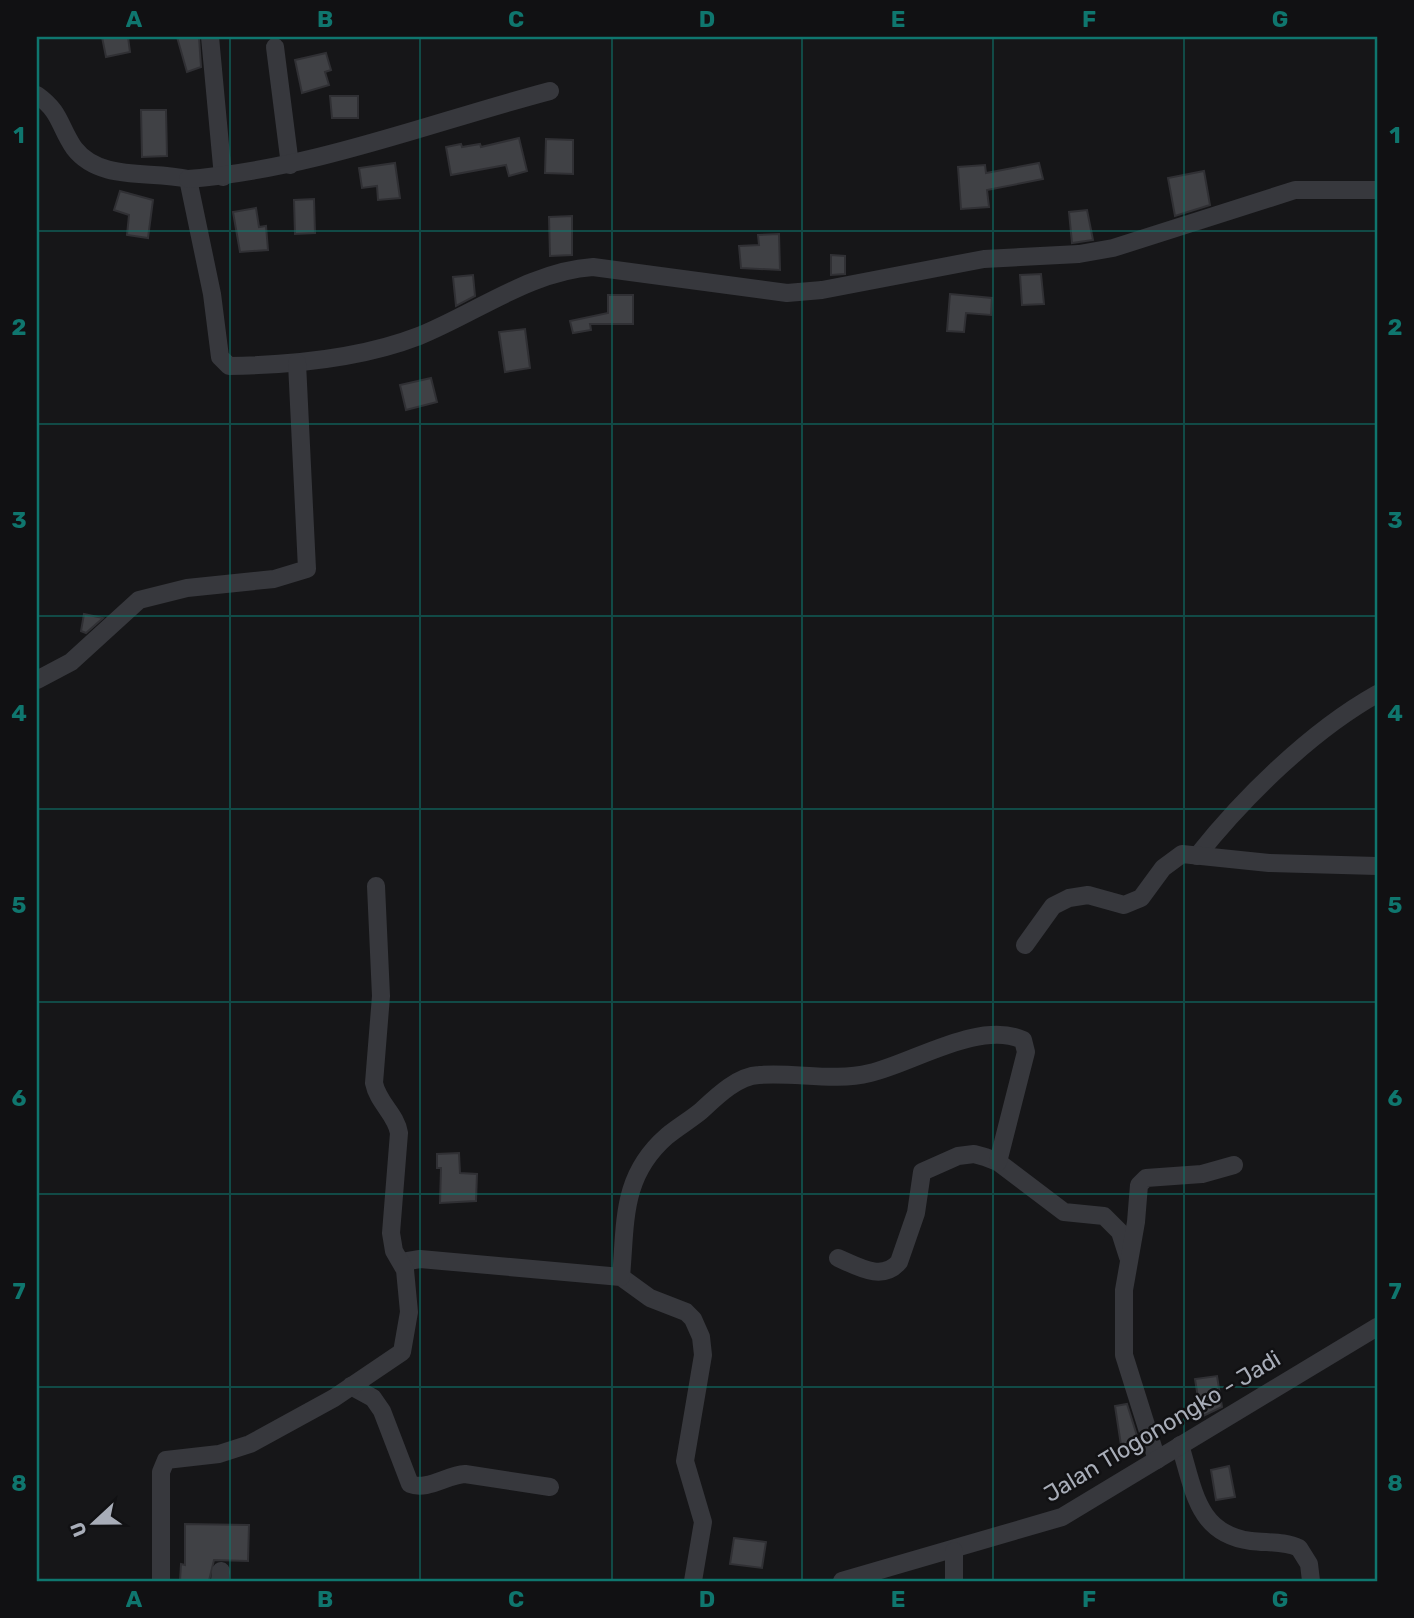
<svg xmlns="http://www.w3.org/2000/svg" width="1414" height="1618" viewBox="0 0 1414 1618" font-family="Rubik,sans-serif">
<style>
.building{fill:#404145;stroke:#303034;stroke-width:2}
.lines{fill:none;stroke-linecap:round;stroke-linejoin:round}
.minor{stroke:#37383d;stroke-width:18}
.grid{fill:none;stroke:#0f766e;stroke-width:2;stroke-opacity:0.55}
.labels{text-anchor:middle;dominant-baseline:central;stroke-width:5;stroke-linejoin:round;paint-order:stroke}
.street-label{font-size:23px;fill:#a8adb8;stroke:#111113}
.neatline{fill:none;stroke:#0f766e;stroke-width:2.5}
.grid-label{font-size:23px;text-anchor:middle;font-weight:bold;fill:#0f766e}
</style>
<rect width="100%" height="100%" fill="#161618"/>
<g class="building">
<path d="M 102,37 L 128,37 L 130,52 L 106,57 Z"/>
<path d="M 177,37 L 199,37 L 201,67 L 187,72 Z"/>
<path d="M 326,53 L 331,70 L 325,72 L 329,85 L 302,93 L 295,60 Z"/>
<path d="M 330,96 L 358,96 L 358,118 L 332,118 Z"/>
<path d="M 141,110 L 166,110 L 167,156 L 142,157 Z"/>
<path d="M 519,138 L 527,171 L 509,176 L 506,165 L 451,175 L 446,147 L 461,144 L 462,147 L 480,144 L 481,147 Z"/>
<path d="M 546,139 L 573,140 L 573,174 L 545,173 Z"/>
<path d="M 395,163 L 400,198 L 378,200 L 377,186 L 362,188 L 359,168 Z"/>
<path d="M 1039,163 L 1043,179 L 987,190 L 989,207 L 961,209 L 958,167 L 985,165 L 986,173 Z"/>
<path d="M 1204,171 L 1210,205 L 1175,216 L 1168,178 Z"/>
<path d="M 120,191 L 153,200 L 148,238 L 127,235 L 129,215 L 114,210 Z"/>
<path d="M 314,199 L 315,233 L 295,234 L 294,200 Z"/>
<path d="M 256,208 L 259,227 L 266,226 L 268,250 L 240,252 L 233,212 Z"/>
<path d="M 1087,210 L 1093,240 L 1072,243 L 1069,212 Z"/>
<path d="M 572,216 L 572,255 L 550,256 L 549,217 Z"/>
<path d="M 779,234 L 780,270 L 741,268 L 739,246 L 759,245 L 758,235 Z"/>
<path d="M 831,255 L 845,256 L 845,274 L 831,275 Z"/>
<path d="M 1041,274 L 1044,304 L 1022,305 L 1020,275 Z"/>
<path d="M 473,275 L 475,296 L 456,306 L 453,277 Z"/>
<path d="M 950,294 L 992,298 L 991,315 L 966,313 L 964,332 L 947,331 Z"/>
<path d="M 608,295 L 633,295 L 633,324 L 590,324 L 591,330 L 573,333 L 570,321 L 608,313 Z"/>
<path d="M 525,329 L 530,368 L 505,372 L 499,332 Z"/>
<path d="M 431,378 L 437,402 L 406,410 L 400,385 Z"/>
<path d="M 84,614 L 103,618 L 86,633 L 81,631 Z"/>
<path d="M 459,1153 L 460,1173 L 477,1174 L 476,1201 L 440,1203 L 441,1168 L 437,1168 L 437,1154 Z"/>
<path d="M 1217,1376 L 1222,1407 L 1201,1417 L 1195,1379 Z"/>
<path d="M 1127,1404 L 1139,1442 L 1121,1445 L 1115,1406 Z"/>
<path d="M 1229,1466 L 1235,1497 L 1216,1500 L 1211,1470 Z"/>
<path d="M 185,1524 L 249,1525 L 248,1561 L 214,1560 L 209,1581 L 180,1581 L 181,1564 L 185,1565 Z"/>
<path d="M 734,1538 L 766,1542 L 762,1568 L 730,1564 Z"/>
</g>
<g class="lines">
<g class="minor">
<path d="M 210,37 L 223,177"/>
<path d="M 275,47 L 290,165"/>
<path d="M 37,95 C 61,112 59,126 74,148 C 100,182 150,170 188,179 L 212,294 L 220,357 L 229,366 C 291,365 360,359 419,336 C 476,313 531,271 593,267 L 787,293 L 822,290 L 984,259 L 1079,254 L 1113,248 L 1295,190 L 1377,190"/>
<path d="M 188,179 C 313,169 429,123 550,91"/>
<path d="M 37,680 L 71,662 L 139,600 L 187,588 L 274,579 L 307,569 L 297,363"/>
<path d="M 1197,856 C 1244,797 1311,731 1377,694"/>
<path d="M 1025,945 L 1053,906 L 1069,898 L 1088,895 L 1124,905 L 1141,898 L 1163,868 L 1182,854 L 1269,863 L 1377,866"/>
<path d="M 838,1258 C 857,1266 882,1282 899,1262 L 916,1213 L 922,1172 L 958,1156 L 974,1154 L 985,1157 L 998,1162 L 1064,1212 L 1104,1216 L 1120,1232 L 1128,1257"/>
<path d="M 402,1262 L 420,1259 L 621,1277 L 650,1298 L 686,1312 L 693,1319 L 701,1337 L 703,1355 L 685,1461 L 703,1522 L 693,1581"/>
<path d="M 621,1277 C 626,1221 621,1176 667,1136 C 678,1127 690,1120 701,1111 C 716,1097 737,1076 759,1075 C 796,1072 834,1082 870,1073 C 913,1063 979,1020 1023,1040 L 1026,1052 L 998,1162"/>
<path d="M 351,1386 L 373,1398 L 382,1411 L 410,1484 C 427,1491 447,1475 465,1474 L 550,1487"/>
<path d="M 1180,1445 C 1194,1490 1197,1534 1251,1541 C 1267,1543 1285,1541 1299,1548 L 1309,1564 L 1311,1581"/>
<path d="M 1157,1460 L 1124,1355 L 1124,1290 L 1136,1222 L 1139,1185 L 1146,1178 L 1202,1174 L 1234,1165"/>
<path d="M 161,1581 L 161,1472 L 166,1460 L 219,1454 L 250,1444 L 334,1398 L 402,1352 L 409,1312 L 405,1270 L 394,1251 L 391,1233 L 399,1133 C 396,1114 378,1103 374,1083 L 381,996 L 376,886"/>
<path d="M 220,1581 L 221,1571"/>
<path d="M 842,1581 L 1062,1517 L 1377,1327"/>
<path d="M 954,1581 L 954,1551"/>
</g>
</g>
<path class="grid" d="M 230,37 L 230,1581M 420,37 L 420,1581M 612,37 L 612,1581M 802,37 L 802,1581M 993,37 L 993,1581M 1184,37 L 1184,1581M 37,231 L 1377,231M 37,424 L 1377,424M 37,616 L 1377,616M 37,809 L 1377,809M 37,1002 L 1377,1002M 37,1194 L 1377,1194M 37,1387 L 1377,1387"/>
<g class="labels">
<g class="street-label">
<text transform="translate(1162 1426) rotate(-31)">Jalan Tlogonongko - Jadi</text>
</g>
</g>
<rect width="1414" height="1618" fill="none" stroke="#111113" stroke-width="77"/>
<g transform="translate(94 1523) rotate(248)" stroke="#111113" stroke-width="5" paint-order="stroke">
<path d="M0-5L12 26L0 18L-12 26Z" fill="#a8adb8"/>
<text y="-10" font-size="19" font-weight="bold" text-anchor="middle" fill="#a8adb8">U</text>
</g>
<rect x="38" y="38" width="1338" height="1542" class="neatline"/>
<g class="grid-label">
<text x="134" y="27">A</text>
<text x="325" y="27">B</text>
<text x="516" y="27">C</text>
<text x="707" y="27">D</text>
<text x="898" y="27">E</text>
<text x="1089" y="27">F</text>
<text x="1280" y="27">G</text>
<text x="19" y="143">1</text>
<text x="1395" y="143">1</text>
<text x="19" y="335">2</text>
<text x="1395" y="335">2</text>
<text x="19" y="528">3</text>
<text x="1395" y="528">3</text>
<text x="19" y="721">4</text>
<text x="1395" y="721">4</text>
<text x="19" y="913">5</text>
<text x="1395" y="913">5</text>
<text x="19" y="1106">6</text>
<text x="1395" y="1106">6</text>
<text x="19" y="1299">7</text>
<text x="1395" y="1299">7</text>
<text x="19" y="1491">8</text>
<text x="1395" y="1491">8</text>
<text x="134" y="1607">A</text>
<text x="325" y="1607">B</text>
<text x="516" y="1607">C</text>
<text x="707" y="1607">D</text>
<text x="898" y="1607">E</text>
<text x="1089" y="1607">F</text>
<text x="1280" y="1607">G</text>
</g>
</svg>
